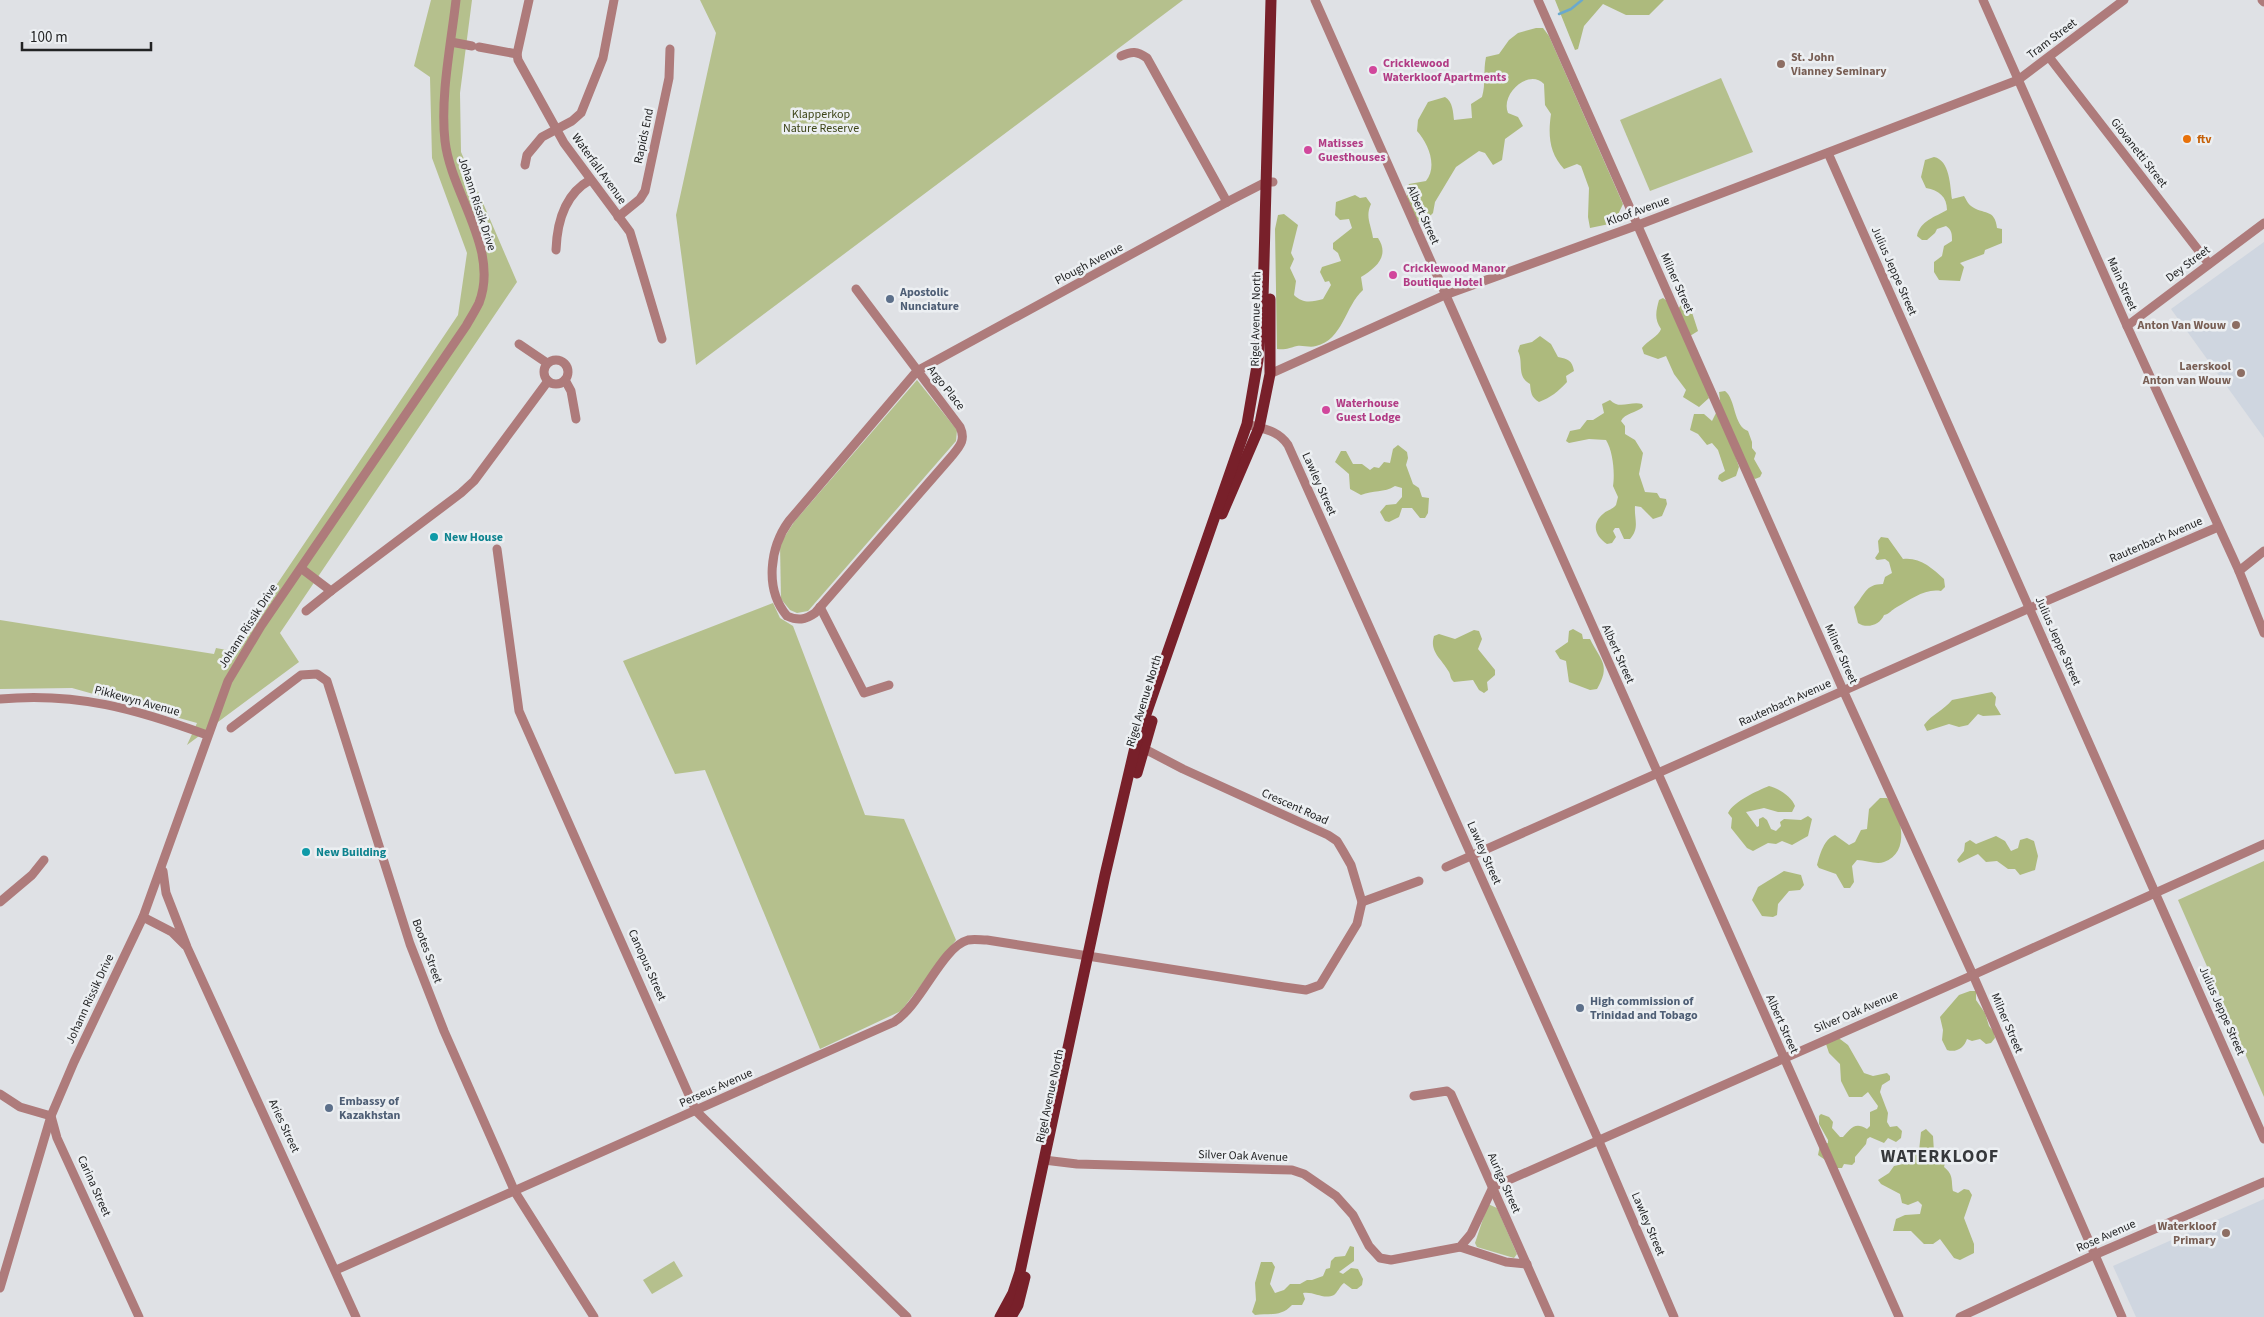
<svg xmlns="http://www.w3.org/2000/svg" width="2264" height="1317" viewBox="0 0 2264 1317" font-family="'Source Sans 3',sans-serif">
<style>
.built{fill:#cfd6e0}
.green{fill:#b5c08d}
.forest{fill:#adba7d}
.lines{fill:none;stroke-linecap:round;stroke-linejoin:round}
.stream{stroke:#6aa9cd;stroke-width:2.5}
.minor{stroke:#ae7b7b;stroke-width:9}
.major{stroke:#78202a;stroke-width:11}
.education-dot{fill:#8d6e63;stroke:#eceff2;stroke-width:2}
.hotel-dot{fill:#d1479c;stroke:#eceff2;stroke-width:2}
.food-dot{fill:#e8710a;stroke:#eceff2;stroke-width:2}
.service-dot{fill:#5c6f8a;stroke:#eceff2;stroke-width:2}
.culture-dot{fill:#0f9aa8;stroke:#eceff2;stroke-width:2}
.labels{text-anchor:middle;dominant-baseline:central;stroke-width:5;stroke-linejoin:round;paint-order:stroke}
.street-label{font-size:12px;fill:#222324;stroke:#eceff2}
.education-label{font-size:12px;font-weight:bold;fill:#785e54;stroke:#eceff2;text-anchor:end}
.hotel-label{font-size:12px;font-weight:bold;fill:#b23c85;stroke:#eceff2;text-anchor:start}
.park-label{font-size:12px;fill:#3d4518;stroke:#eceff2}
.food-label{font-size:12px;font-weight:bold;fill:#c56008;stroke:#eceff2;text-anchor:start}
.service-label{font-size:12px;font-weight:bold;fill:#4e5e75;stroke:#eceff2;text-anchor:start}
.culture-label{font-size:12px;font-weight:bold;fill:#0d838f;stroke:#eceff2;text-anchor:start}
.district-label{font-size:18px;font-weight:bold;letter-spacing:1px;fill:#36383b;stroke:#eceff2}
</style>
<rect width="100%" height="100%" fill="#dfe1e5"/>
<g class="built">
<path d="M 2264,242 L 2264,438 L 2171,309 Z"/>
<path d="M 2264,1199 L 2264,1317 L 2136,1317 L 2113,1266 Z"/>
</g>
<g class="green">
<path d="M 431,0 L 472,0 L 460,93 L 461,152 L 517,282 L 280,633 L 299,662 L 187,745 L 197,723 L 72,688 L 0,689 L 0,620 L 214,654 L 216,648 L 232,651 L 458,315 L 467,253 L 432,158 L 430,77 L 414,66 Z"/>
<path d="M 700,0 L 1183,0 L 696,365 L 676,215 L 716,33 Z"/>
<path d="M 1721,78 L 1753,152 L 1650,191 L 1620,120 Z"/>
<path d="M 917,380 L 957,430 L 956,441 L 808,611 L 797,613 L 790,610 L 781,599 L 780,544 L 794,522 Z"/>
<path d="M 773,603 L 780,618 L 793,626 L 865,815 L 904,819 L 956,940 L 901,1011 L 820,1049 L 705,770 L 675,774 L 623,661 Z"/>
<path d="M 2264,861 L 2264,1097 L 2178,900 Z"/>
<path d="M 1488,1204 L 1497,1208 L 1517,1254 L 1514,1258 L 1477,1247 L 1475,1243 Z"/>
<path d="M 674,1261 L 683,1276 L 652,1294 L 643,1280 Z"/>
</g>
<g class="forest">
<path d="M 1555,0 L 1664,0 L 1649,15 L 1626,15 L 1603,4 L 1584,26 L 1578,49 L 1575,50 Z"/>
<path d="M 1536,28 L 1543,28 L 1549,36 L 1623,204 L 1614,223 L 1590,228 L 1588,217 L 1589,188 L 1581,166 L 1577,164 L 1564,169 C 1549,153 1548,135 1551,114 L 1545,105 L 1544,84 C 1529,68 1500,94 1508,113 L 1518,117 L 1523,126 L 1505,139 L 1502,160 L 1493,165 L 1485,153 L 1479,151 L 1456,167 L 1435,202 L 1433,213 L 1428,218 L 1418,222 L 1415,220 C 1411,209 1403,195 1409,184 L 1426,181 C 1438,166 1428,143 1417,131 L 1418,120 L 1428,102 L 1445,97 C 1453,102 1453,112 1454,120 L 1472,118 L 1471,104 L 1482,97 C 1486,84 1483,71 1486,57 L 1499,54 L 1509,40 L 1518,33 Z"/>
<path d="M 1934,157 C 1950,160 1950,186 1952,199 L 1964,196 C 1966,199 1968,204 1971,206 C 1983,215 1995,208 1997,228 L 2002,229 L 2002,243 L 1985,250 L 1984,254 L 1960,263 L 1964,267 L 1960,281 L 1939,280 L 1934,272 L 1934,262 L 1942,256 L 1944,246 L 1952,241 C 1952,234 1952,230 1946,226 L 1937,229 L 1935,233 L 1927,240 L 1922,240 L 1917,236 C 1920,221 1935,217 1947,210 C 1947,197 1939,190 1926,188 L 1921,177 L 1925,160 Z"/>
<path d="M 1355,195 L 1360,198 L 1366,197 L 1371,204 C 1365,217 1371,224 1373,238 L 1378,238 C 1390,256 1376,268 1361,277 L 1363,290 C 1345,306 1343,340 1316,346 C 1310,348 1303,345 1297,346 C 1289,348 1286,350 1277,349 L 1275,229 L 1278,215 L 1284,214 L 1298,225 L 1291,253 L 1294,259 L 1290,268 L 1296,281 L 1294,295 C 1303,304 1312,302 1323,299 L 1331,285 L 1329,281 L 1325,282 L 1320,272 L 1322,267 L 1341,261 L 1338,253 L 1333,249 L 1333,243 L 1352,228 L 1349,219 L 1340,220 L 1335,215 L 1336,202 Z"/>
<path d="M 1663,298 L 1678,309 L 1685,300 L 1688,300 L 1698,331 L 1690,336 L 1709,398 L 1699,407 L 1683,397 L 1686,390 L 1674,374 L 1666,356 L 1658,359 L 1644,354 L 1642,348 C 1647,341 1659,336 1661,329 C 1654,319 1656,311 1659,300 Z"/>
<path d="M 1540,336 L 1551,344 L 1558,357 C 1568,359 1572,360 1574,371 L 1566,376 L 1567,382 C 1559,391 1550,398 1539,402 C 1531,397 1531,393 1530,384 C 1516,376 1524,363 1518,351 L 1520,345 L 1532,342 Z"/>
<path d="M 1725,391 C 1736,399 1733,426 1748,431 L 1752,442 L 1752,448 L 1756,453 L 1754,459 L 1762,473 L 1760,477 L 1755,479 L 1751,476 L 1734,452 L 1739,467 L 1736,476 L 1722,482 L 1718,479 L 1719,475 L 1725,471 L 1718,450 L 1712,443 L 1707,445 L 1698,434 L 1690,430 L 1694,414 L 1704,414 L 1712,421 L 1716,413 L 1721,409 L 1719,392 Z"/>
<path d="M 1610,400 C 1619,410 1630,401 1642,404 L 1643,407 C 1636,413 1625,413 1621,421 L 1625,426 L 1625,434 L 1635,440 L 1643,453 L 1639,474 L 1645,492 L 1657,493 L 1660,498 L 1666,499 L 1667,504 L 1662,516 L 1653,519 L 1641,507 L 1635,506 C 1634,519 1640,528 1630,539 L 1624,539 L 1619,528 L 1615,528 L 1613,531 L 1616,537 L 1612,543 L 1607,544 C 1595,536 1591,524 1603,514 C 1607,510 1612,510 1616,505 L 1618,497 L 1613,486 C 1615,473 1613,451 1606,440 L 1589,439 L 1569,443 L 1566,441 L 1570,431 L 1580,429 L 1587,420 L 1593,420 L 1604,413 L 1602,404 Z"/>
<path d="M 1398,445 L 1407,452 L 1408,458 L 1406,465 L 1413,484 L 1419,488 L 1422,497 L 1429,498 L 1428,513 L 1425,518 L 1420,518 L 1412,508 L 1402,508 L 1399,517 L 1389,522 L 1385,521 L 1380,512 L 1386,505 L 1396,504 L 1402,497 L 1402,488 L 1395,486 C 1384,493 1373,490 1361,495 L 1350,489 L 1349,474 L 1335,462 L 1341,451 L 1346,451 L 1353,464 L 1362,464 L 1370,470 L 1374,467 L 1379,468 L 1384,462 L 1390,463 L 1393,449 Z"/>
<path d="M 1881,537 L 1888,538 L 1903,559 C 1920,557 1932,568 1944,579 L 1945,587 L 1941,591 C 1925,588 1910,600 1897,607 C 1891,610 1890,614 1884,615 C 1880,625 1867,629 1858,623 L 1854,607 C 1865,595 1865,584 1883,584 L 1885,577 L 1892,573 L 1889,562 L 1885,559 L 1877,560 L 1875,558 L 1879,552 L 1878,541 Z"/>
<path d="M 1573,629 L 1582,634 L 1583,639 L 1590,639 C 1601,661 1611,665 1597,689 L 1590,690 L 1569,682 L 1566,661 L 1560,659 L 1555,651 L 1568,642 L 1569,631 Z"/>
<path d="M 1474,630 L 1479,631 L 1482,639 L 1478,649 L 1495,670 L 1495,675 L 1487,682 L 1488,690 L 1484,693 L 1479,690 L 1473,680 L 1454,682 C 1450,679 1451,676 1449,672 C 1442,659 1429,652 1434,636 L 1439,634 L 1455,639 Z"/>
<path d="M 1992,692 L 1996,697 L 1995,705 L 2001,715 L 1983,716 L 1978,714 L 1968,725 L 1959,727 L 1949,724 L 1927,731 L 1924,725 C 1932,714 1944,710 1952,700 Z"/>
<path d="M 1769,786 C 1778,788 1792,797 1795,806 L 1792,812 L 1778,812 L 1764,808 L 1746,812 L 1757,827 L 1759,826 L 1759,819 L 1763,817 L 1767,820 L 1771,829 L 1776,831 L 1781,826 L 1780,822 L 1784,819 L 1801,820 L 1808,816 L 1812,819 L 1808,836 L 1792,845 L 1782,841 L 1776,844 L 1768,843 L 1753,851 L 1747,848 L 1731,828 L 1732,818 L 1728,813 C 1734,801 1757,791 1769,786 Z"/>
<path d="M 1880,798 L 1887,798 C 1902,814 1911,853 1884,862 C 1876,865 1866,860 1857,860 L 1852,866 L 1854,882 L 1850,888 L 1844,888 L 1836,874 L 1819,868 L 1817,865 C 1820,854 1824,839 1835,835 L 1849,845 L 1855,842 L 1861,830 L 1867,829 L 1869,809 Z"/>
<path d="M 1996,836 L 2005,841 L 2011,851 L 2018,848 L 2020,840 L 2027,838 L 2034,841 L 2038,856 L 2035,870 L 2020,875 L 2015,869 L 2008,869 L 1997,861 L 1986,862 L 1978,854 L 1959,863 L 1957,860 L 1964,851 L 1965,843 L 1970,840 L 1976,844 Z"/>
<path d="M 1784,871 L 1801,875 L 1804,885 L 1800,890 L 1789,891 L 1778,904 L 1777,915 L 1773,917 L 1762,916 L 1752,900 L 1758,887 Z"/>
<path d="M 1970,991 L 1976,991 L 1976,1000 L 1985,1013 L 1989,1026 L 1994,1032 L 1995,1038 L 1991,1043 L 1986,1044 L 1980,1039 L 1972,1041 L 1967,1039 C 1964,1048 1956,1053 1947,1050 L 1942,1040 L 1943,1030 L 1940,1017 L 1959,995 Z"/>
<path d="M 1836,1036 L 1848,1045 L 1864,1073 L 1873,1076 L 1887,1073 L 1890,1076 L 1890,1080 L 1882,1085 L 1880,1092 L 1888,1113 L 1887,1122 L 1890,1127 L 1897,1126 L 1902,1131 L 1901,1138 L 1896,1142 L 1888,1138 L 1884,1143 L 1870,1137 L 1867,1139 L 1866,1144 L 1855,1157 L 1855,1162 L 1852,1165 L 1844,1164 L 1842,1168 L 1837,1168 L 1818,1155 L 1820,1145 L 1828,1143 L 1828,1140 L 1819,1124 L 1819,1116 L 1821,1114 L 1829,1117 L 1833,1122 L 1832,1128 L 1840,1137 L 1843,1137 C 1850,1130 1854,1121 1867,1129 L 1870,1126 L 1870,1112 L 1877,1109 L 1878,1106 L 1868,1092 L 1862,1097 L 1849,1097 L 1841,1081 L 1840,1064 L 1829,1053 L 1826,1044 Z"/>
<path d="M 1926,1129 L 1933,1136 L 1934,1152 L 1940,1153 L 1946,1159 L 1944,1167 C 1954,1175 1951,1181 1953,1191 L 1958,1193 L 1964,1189 L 1969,1190 L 1972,1195 L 1964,1218 L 1974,1244 L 1974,1253 L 1960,1260 L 1954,1258 L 1940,1239 L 1933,1244 L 1924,1244 L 1911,1231 L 1893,1231 L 1896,1219 L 1905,1215 L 1920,1214 L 1922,1205 L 1918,1201 L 1908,1205 L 1902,1203 L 1900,1194 L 1881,1184 L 1878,1180 L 1889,1173 L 1894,1166 L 1908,1163 L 1910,1156 L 1919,1151 L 1921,1132 Z"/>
<path d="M 1350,1246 L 1354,1247 L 1354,1261 L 1339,1272 L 1343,1274 L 1351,1268 L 1358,1269 L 1363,1279 L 1362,1285 L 1357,1289 L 1352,1289 L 1344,1283 C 1340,1286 1337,1293 1334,1295 C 1323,1300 1314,1291 1303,1293 L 1305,1299 L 1302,1305 L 1292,1305 C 1281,1317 1271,1313 1255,1315 L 1252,1312 L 1256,1300 L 1255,1283 L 1261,1262 L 1272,1262 L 1275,1267 L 1270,1284 L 1275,1293 L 1284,1290 L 1290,1284 L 1300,1284 L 1307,1280 L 1312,1280 L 1323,1276 L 1326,1269 L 1330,1268 L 1331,1261 L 1335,1257 L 1345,1256 Z"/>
</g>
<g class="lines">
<path class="stream" d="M 1559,14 L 1571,9 L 1582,0"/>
<g class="minor">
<path d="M 529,0 L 517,54 L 518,60 L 564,143 L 630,232 L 662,339"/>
<path d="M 1315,0 L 1899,1317"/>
<path d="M 1538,0 L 1843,690 L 1973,975 L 2122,1317"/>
<path d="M 1983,0 L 2127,326 L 2239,571 L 2264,633"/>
<path d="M 2262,0 L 2264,2"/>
<path d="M 451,42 L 472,46"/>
<path d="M 479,47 L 517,54"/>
<path d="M 1121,56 C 1132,51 1137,51 1147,58 L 1227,202"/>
<path d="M 2049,57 L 2209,264"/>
<path d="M 1828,153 L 2264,1139"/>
<path d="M 525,165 L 527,155 L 542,137 L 572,121 L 581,113 L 603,58 L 614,0"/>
<path d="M 618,217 L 640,199 L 645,191 L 669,78 L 670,49"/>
<path d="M 556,250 C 557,223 565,194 590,180"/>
<path d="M 856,289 L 960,427 C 966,440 960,446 951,457 L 815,613 C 805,620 798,621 787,616 C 764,589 770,547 789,521 L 917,371 L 1227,202 L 1266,182 L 1273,182"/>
<path d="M 2127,326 L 2264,223"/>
<path d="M 519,344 L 547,363"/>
<circle cx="556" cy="372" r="12"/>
<path d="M 1270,374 L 1445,295 L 1638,225 L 2018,80 L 2124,0"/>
<path d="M 565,380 L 571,391 L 576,419"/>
<path d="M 1247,424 C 1263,429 1278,430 1288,445 L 1598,1139 L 1674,1317"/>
<path d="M 497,549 L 519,711 L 696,1111 L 907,1317"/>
<path d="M 302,569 L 331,591 L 461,493 L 474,481 L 548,381"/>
<path d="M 2239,571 L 2264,551"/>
<path d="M 820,607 L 864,693 L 889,685"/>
<path d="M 306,611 L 331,591"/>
<path d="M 0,699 C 77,692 136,709 207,735"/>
<path d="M 231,728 L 301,675 L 317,674 L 327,681 L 410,944 L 444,1031 L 515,1192 L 594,1317"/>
<path d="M 1446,867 L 2030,608 L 2218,527"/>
<path d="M 163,871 L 166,893 L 187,947 L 356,1317"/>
<path d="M 0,902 L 32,875 L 44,860"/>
<path d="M 1362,902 L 1419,881"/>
<path d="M 143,917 L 172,932 L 185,945"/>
<path d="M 0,1094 L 20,1107 L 51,1116 L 57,1138 L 139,1317"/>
<path d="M 1414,1096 L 1447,1091 L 1451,1094 L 1550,1317"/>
<path d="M 1044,1160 L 1077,1164 L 1292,1170 L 1304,1174 L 1336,1196 L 1353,1215 L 1369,1246 L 1380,1258 L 1391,1260 L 1460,1247 L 1471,1234 L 1493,1187 L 1973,975 L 2264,844"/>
<path d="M 1460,1247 L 1506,1262 L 1527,1264"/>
<path d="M 336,1270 L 894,1022 C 921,1005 942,947 968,940 C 974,939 981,940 987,940 L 1284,987 L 1306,990 L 1320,985 L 1357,924 L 1362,902 L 1351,865 L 1343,851 L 1337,841 L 1328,835 L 1183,769 L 1139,746"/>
<path d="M 0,1288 L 51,1116 L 74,1062 L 143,917 L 228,681 L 261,626 L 466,326 C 470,319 475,311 479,303 C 500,249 451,194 445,141 C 440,97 451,44 456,0"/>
<path d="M 1960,1317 L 2094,1255 L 2264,1182"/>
</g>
<g class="major">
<path d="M 1222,514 L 1259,428 L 1270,374 L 1270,299"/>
<path d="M 1137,773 L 1152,721"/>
<path d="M 1000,1317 L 1013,1293 L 1020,1272 L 1105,875 L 1136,743 L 1247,424 L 1258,360 L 1263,299 L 1271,0"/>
<path d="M 1011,1317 L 1018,1305 L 1025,1277"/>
</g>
</g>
<g class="education-dot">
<circle cx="1781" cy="64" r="5"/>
<circle cx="2236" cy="325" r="5"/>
<circle cx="2241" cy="373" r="5"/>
<circle cx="2226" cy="1233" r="5"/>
</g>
<g class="hotel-dot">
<circle cx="1373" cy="70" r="5"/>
<circle cx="1308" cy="150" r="5"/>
<circle cx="1393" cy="275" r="5"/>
<circle cx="1326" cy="410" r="5"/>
</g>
<circle class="food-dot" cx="2187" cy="139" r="5"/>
<g class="service-dot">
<circle cx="890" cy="299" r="5"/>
<circle cx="1580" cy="1008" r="5"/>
<circle cx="329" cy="1108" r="5"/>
</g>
<g class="culture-dot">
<circle cx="434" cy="537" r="5"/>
<circle cx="306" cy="852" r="5"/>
</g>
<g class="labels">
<g class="street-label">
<text transform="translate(2052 39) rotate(-37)">Tram Street</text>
<text transform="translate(644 136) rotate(-78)">Rapids End</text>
<text transform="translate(2139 153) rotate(52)">Giovanetti Street</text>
<text transform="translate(599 169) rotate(54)">Waterfall Avenue</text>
<text transform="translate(477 204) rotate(72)">Johann Rissik Drive</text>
<text transform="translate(1638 211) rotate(-20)">Kloof Avenue</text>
<text transform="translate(1423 215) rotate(66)">Albert Street</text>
<text transform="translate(1089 264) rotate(-28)">Plough Avenue</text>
<text transform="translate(2188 264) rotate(-37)">Dey Street</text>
<text transform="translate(1894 271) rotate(66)">Julius Jeppe Street</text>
<text transform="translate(1677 283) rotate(66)">Milner Street</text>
<text transform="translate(2122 284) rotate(66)">Main Street</text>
<text transform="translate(1256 319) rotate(-89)">Rigel Avenue North</text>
<text transform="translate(946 388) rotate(52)">Argo Place</text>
<text transform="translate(1319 484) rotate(66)">Lawley Street</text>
<text transform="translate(2156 540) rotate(-23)">Rautenbach Avenue</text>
<text transform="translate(248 626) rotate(-57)">Johann Rissik Drive</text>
<text transform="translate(2058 641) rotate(66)">Julius Jeppe Street</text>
<text transform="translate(1618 654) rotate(66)">Albert Street</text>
<text transform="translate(1841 654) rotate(66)">Milner Street</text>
<text transform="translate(137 701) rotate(15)">Pikkewyn Avenue</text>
<text transform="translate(1144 701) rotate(-73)">Rigel Avenue North</text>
<text transform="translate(1785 703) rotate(-24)">Rautenbach Avenue</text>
<text transform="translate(1295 807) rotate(24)">Crescent Road</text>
<text transform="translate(1484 853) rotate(66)">Lawley Street</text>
<text transform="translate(427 951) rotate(70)">Bootes Street</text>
<text transform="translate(647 965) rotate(66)">Canopus Street</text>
<text transform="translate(90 999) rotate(-65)">Johann Rissik Drive</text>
<text transform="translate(2222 1011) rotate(66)">Julius Jeppe Street</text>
<text transform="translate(1856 1012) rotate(-23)">Silver Oak Avenue</text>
<text transform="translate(2007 1023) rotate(67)">Milner Street</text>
<text transform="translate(1782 1024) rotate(66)">Albert Street</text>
<text transform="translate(716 1088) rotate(-24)">Perseus Avenue</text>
<text transform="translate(1050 1096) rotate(-78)">Rigel Avenue North</text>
<text transform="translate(284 1126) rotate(65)">Aries Street</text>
<text transform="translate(1243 1156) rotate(2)">Silver Oak Avenue</text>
<text transform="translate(1504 1183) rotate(66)">Auriga Street</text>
<text transform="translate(94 1186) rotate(66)">Carina Street</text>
<text transform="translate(1648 1224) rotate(67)">Lawley Street</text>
<text transform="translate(2106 1236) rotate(-24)">Rose Avenue</text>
</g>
<g class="education-label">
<text x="1791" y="57" text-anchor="start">St. John<tspan x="1791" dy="14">Vianney Seminary</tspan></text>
<text x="2226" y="325">Anton Van Wouw</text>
<text x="2231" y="366">Laerskool<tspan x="2231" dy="14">Anton van Wouw</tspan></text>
<text x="2216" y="1226">Waterkloof<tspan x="2216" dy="14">Primary</tspan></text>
</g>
<g class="hotel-label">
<text x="1383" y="63">Cricklewood<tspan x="1383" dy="14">Waterkloof Apartments</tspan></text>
<text x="1318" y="143">Matisses<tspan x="1318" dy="14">Guesthouses</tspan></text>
<text x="1403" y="268">Cricklewood Manor<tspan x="1403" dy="14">Boutique Hotel</tspan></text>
<text x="1336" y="403">Waterhouse<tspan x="1336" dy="14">Guest Lodge</tspan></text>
</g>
<g class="park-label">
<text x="821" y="114">Klapperkop<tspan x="821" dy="14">Nature Reserve</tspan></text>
</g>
<g class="food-label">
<text x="2197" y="139">ftv</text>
</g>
<g class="service-label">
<text x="900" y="292">Apostolic<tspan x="900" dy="14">Nunciature</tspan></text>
<text x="1590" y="1001">High commission of<tspan x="1590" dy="14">Trinidad and Tobago</tspan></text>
<text x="339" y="1101">Embassy of<tspan x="339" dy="14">Kazakhstan</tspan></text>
</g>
<g class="culture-label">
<text x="444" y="537">New House</text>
<text x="316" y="852">New Building</text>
</g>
<g class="district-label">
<text x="1940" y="1156">WATERKLOOF</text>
</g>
</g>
<path d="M22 42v8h129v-8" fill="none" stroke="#222324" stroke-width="2.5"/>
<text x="30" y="42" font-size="15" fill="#222324" stroke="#eceff2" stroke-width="4" paint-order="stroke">100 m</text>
</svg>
